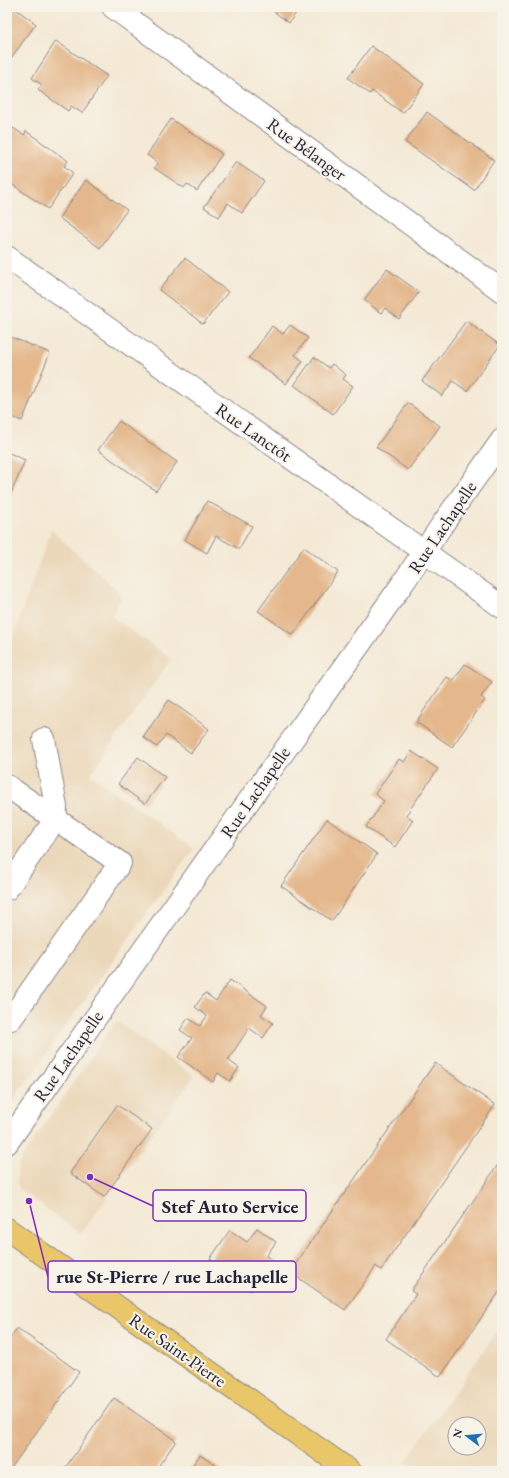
<svg xmlns="http://www.w3.org/2000/svg" width="509" height="1478" viewBox="0 0 509 1478" font-family="'EB Garamond',serif">
<style>
.built{fill:#ebd8ba;fill-rule:evenodd}
.building{fill:#e4b88c}
.lines{fill:none;stroke-linecap:round;stroke-linejoin:round}
.minor-casing{stroke:#8b8688;stroke-width:24}
.major-casing{stroke:#8b8688;stroke-width:24}
.minor{stroke:#fff;stroke-width:22}
.major{stroke:#e9c769;stroke-width:22}
.labels{text-anchor:middle;dominant-baseline:central;stroke-width:4;stroke-linejoin:round;paint-order:stroke}
.street-label{font-size:18px;fill:#22223b;stroke:#f7f3e8}
.leader{fill:none;stroke:#7b2cbf;stroke-width:1.5}
.callout-dot{fill:#7b2cbf;stroke:#f7f3e8;stroke-width:1.5}
.callout{fill:#f7f3e8;stroke:#7b2cbf;stroke-width:1.5}
.callout-label{font-size:19px;text-anchor:middle;font-weight:bold;fill:#22223b}
</style>
<rect width="100%" height="100%" fill="#f7f3e8"/>
<filter id="ink" filterUnits="userSpaceOnUse"><feTurbulence type="fractalNoise" baseFrequency=".025" numOctaves="2"/><feDisplacementMap in="SourceGraphic" scale="8" xChannelSelector="R" yChannelSelector="G"/><feConvolveMatrix kernelMatrix="1 2 1 2 8 2 1 2 1" color-interpolation-filters="sRGB"/></filter>
<filter id="wash" filterUnits="userSpaceOnUse"><feTurbulence type="fractalNoise" baseFrequency=".012" numOctaves="4" result="noise"/><feDisplacementMap in="SourceGraphic" scale="16" xChannelSelector="R" yChannelSelector="G"/><feGaussianBlur stdDeviation="0.9" result="paint"/><feColorMatrix in="noise" values="0 0 0 0 0 0 0 0 0 0 0 0 0 0 0 0 0 1.4 0 .05"/><feComposite in="paint" operator="in"/></filter>
<g filter="url(#wash)">
<rect width="100%" height="100%" fill="#f4e9d5"/>
<g class="built">
<path d="M 51,530 L 123,595 L 111,616 L 171,659 L 90,775 L 194,848 L 7,1108 L 7,654 Z"/>
<path d="M 116,1021 L 194,1076 L 81,1234 L 19,1189 L 17,1182 L 18,1168 L 22,1157 Z"/>
<path d="M 502,1325 L 502,1471 L 417,1471 L 405,1462 ZM 455,1424 L 479,1424 L 479,1448 L 455,1448 Z"/>
</g>
<g id="blocks">
<g class="building">
<path d="M 7,7 L 13,7 L 36,24 L 11,58 L 7,55 Z"/>
<path d="M 268,7 L 300,7 L 289,23 Z"/>
<path d="M 56,41 L 107,76 L 82,113 L 71,106 L 68,111 L 38,90 L 42,85 L 32,78 Z"/>
<path d="M 371,46 L 424,84 L 403,113 L 372,91 L 370,94 L 348,78 Z"/>
<path d="M 427,112 L 494,160 L 474,190 L 405,142 Z"/>
<path d="M 171,119 L 222,154 L 197,191 L 187,184 L 184,188 L 154,168 L 158,163 L 147,155 Z"/>
<path d="M 13,128 L 24,135 L 26,131 L 68,161 L 64,166 L 73,173 L 48,209 L 7,181 L 7,136 Z"/>
<path d="M 236,162 L 264,181 L 242,213 L 228,203 L 219,217 L 204,207 Z"/>
<path d="M 86,180 L 127,210 L 100,248 L 59,218 Z"/>
<path d="M 185,258 L 228,292 L 203,324 L 159,290 Z"/>
<path d="M 387,269 L 419,292 L 399,319 L 385,308 L 381,313 L 364,300 Z"/>
<path d="M 466,321 L 500,345 L 467,391 L 453,381 L 442,396 L 422,381 Z"/>
<path d="M 290,325 L 308,338 L 295,355 L 303,361 L 286,384 L 249,358 L 272,326 L 283,334 Z"/>
<path d="M 8,336 L 50,353 L 22,421 L 7,415 Z"/>
<path d="M 314,357 L 329,368 L 332,364 L 346,375 L 343,379 L 353,386 L 333,414 L 294,385 Z"/>
<path d="M 408,403 L 440,426 L 408,470 L 376,447 Z"/>
<path d="M 119,421 L 177,462 L 156,491 L 98,450 Z"/>
<path d="M 7,452 L 25,460 L 7,503 Z"/>
<path d="M 207,501 L 252,526 L 239,549 L 216,536 L 207,553 L 185,540 Z"/>
<path d="M 304,547 L 338,572 L 293,635 L 258,611 Z"/>
<path d="M 465,664 L 492,682 L 481,697 L 485,700 L 452,747 L 416,722 L 447,677 L 453,681 Z"/>
<path d="M 169,700 L 209,729 L 191,753 L 166,735 L 157,747 L 143,737 Z"/>
<path d="M 411,751 L 438,769 L 406,815 L 413,820 L 395,847 L 366,827 L 384,801 L 375,794 L 399,759 L 404,762 Z"/>
<path d="M 138,757 L 165,777 L 145,804 L 118,784 Z"/>
<path d="M 327,819 L 377,854 L 332,921 L 281,886 Z"/>
<path d="M 7,856 L 12,860 L 7,867 Z"/>
<path d="M 230,980 L 267,1006 L 261,1015 L 273,1023 L 263,1038 L 249,1028 L 228,1060 L 239,1068 L 230,1081 L 218,1073 L 213,1082 L 178,1057 L 192,1038 L 180,1030 L 188,1018 L 200,1026 L 207,1016 L 195,1007 L 205,993 L 216,1001 Z"/>
<path d="M 435,1063 L 495,1105 L 381,1270 L 376,1266 L 345,1310 L 290,1272 Z"/>
<path d="M 117,1105 L 152,1129 L 104,1197 L 70,1173 Z"/>
<path d="M 502,1159 L 502,1288 L 440,1377 L 386,1339 L 416,1294 L 411,1291 Z"/>
<path d="M 257,1228 L 276,1242 L 266,1256 L 273,1260 L 251,1291 L 236,1280 L 234,1282 L 222,1274 L 225,1270 L 210,1259 L 230,1230 L 247,1242 Z"/>
<path d="M 17,1328 L 79,1372 L 9,1471 L 7,1471 L 7,1342 Z"/>
<path d="M 114,1398 L 176,1441 L 155,1471 L 63,1471 Z"/>
<path d="M 200,1455 L 212,1463 L 223,1471 L 188,1471 Z"/>
</g>
</g>
</g>
<g filter="url(#ink)">
<use href="#blocks" fill-opacity="0" stroke="#8b8688" stroke-width="1"/>
<g class="lines">
<g class="minor-casing">
<g id="minor">
<path d="M 113,7 L 502,291"/>
<path d="M 7,257 L 502,607"/>
<path d="M 7,786 L 120,863 L 11,1019"/>
<path d="M 7,889 L 55,820 L 56,807 L 44,739"/>
<path d="M 7,1143 L 403,583 L 444,522 L 502,440"/>
</g>
</g>
<g class="major-casing">
<path id="major" d="M 7,1229 L 350,1471"/>
</g>
<use href="#minor" class="minor"/>
<use href="#major" class="major"/>
</g>
</g>
<g class="labels">
<g class="street-label">
<text transform="translate(307 149) rotate(36)">Rue Bélanger</text>
<text transform="translate(254 432) rotate(35)">Rue Lanctôt</text>
<text transform="translate(442 527) rotate(-56)">Rue Lachapelle</text>
<text transform="translate(255 792) rotate(-55)">Rue Lachapelle</text>
<text transform="translate(68 1056) rotate(-55)">Rue Lachapelle</text>
<text transform="translate(178 1350) rotate(35)">Rue Saint-Pierre</text>
</g>
</g>
<path class="leader" d="M90 1177L153 1206M29 1201L48 1277"/>
<g class="callout-dot">
<circle cx="90" cy="1177" r="4"/>
<circle cx="29" cy="1201" r="4"/>
</g>
<g class="callout">
<rect x="153" y="1190" width="153" height="31" rx="4"/>
<rect x="48" y="1261" width="248" height="31" rx="4"/>
</g>
<g class="callout-label">
<text x="230" y="1213">Stef Auto Service</text>
<text x="172" y="1283">rue St-Pierre / rue Lachapelle</text>
</g>
<rect width="509" height="1478" fill="none" stroke="#f7f3e8" stroke-width="24"/>
<g transform="translate(467 1436) rotate(286)"><circle r="19" fill="#f7f3e8" stroke="#a29fa3"/>
<path d="M0-3L7 15L0 10L-7 15Z" fill="#1f6fb2"/>
<text y="-6" font-size="11" font-weight="bold" text-anchor="middle" fill="#22223b">N</text>
</g>
</svg>
